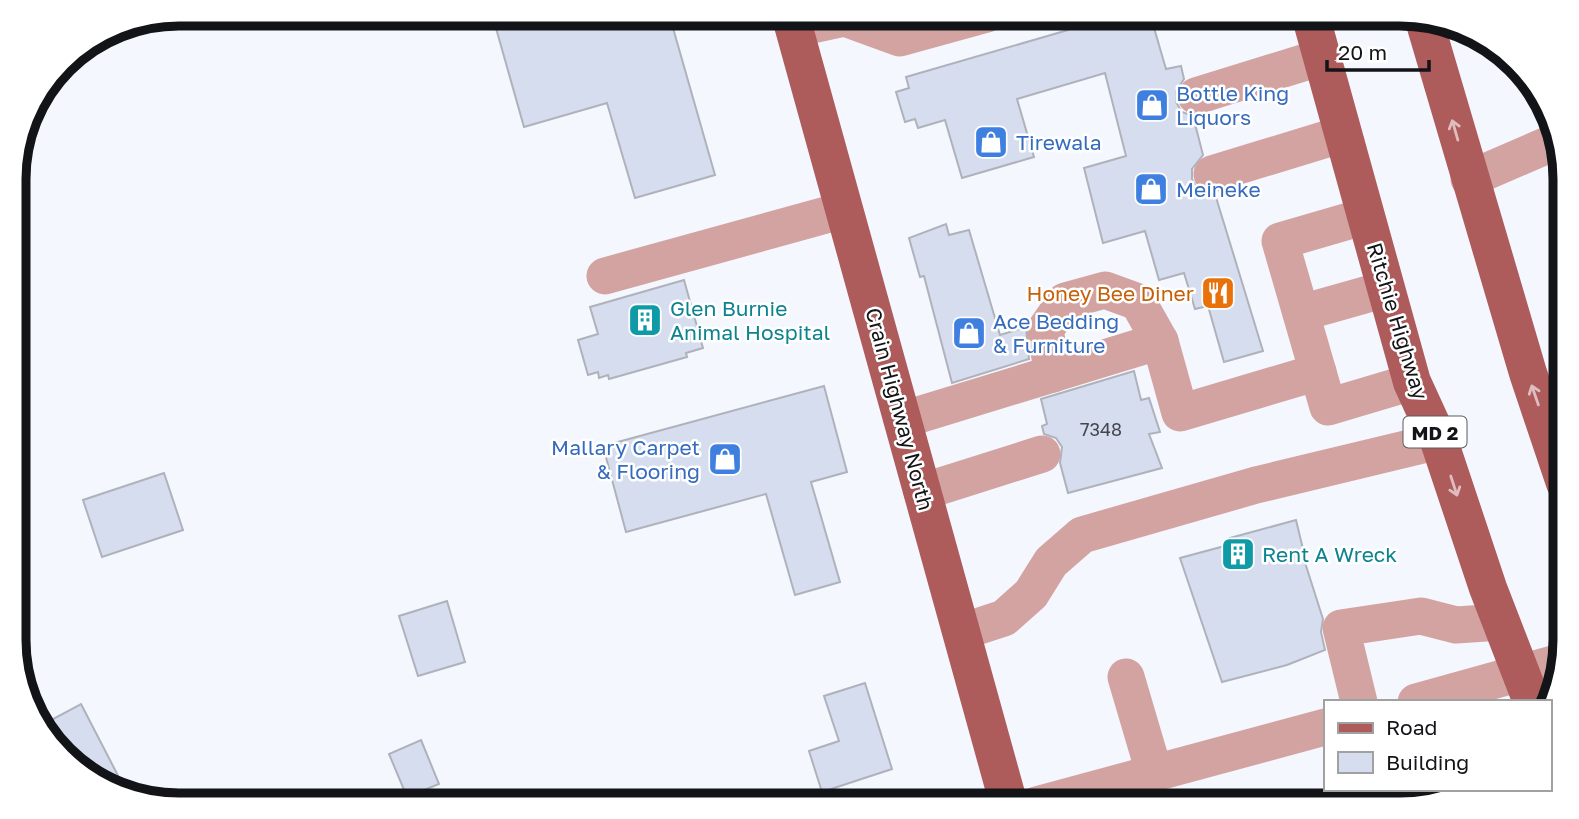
<svg xmlns="http://www.w3.org/2000/svg" width="1579" height="819" viewBox="0 0 1579 819" font-family="'Golos Text',sans-serif">
<style>
.building{fill:#d5ddef;stroke:#afb2ba;stroke-width:2}
.lines{fill:none;stroke-linecap:round;stroke-linejoin:round}
.minor{stroke:#d3a3a2;stroke-width:37}
.major{stroke:#ae5b5c;stroke-width:38}
.oneway{stroke:#dfbdbe}
.labels{text-anchor:middle;dominant-baseline:central;stroke-width:5;stroke-linejoin:round;paint-order:stroke}
.number-label{font-size:18px;fill:#44464d}
.shield{fill:#fff;stroke:#5a5a5d;stroke-width:2}
.shield-label{font-size:19px;font-weight:bold;fill:#131417}
.shop-label{font-size:21px;fill:#366cbe;stroke:#fff;text-anchor:start}
.food-label{font-size:21px;fill:#c56008;stroke:#fff;text-anchor:end}
.culture-label{font-size:21px;fill:#0d838f;stroke:#fff;text-anchor:start}
.street-label{font-size:21px;fill:#131417;stroke:#fff}
.rim{fill:none;stroke:#131417;stroke-width:9}
</style>
<rect width="100%" height="100%" fill="#f4f7fe"/>
<g class="building">
<path d="M 492,14 L 669,14 L 715,175 L 635,198 L 607,103 L 524,127 Z"/>
<path d="M 1094,14 L 1150,14 L 1166,69 L 1181,66 L 1184,79 L 1176,91 L 1176,102 L 1182,112 L 1193,116 L 1203,155 L 1192,169 L 1192,179 L 1198,190 L 1215,194 L 1263,351 L 1224,362 L 1208,306 L 1195,309 L 1184,273 L 1159,280 L 1145,231 L 1103,243 L 1084,168 L 1126,156 L 1105,73 L 1017,99 L 1034,157 L 962,178 L 945,120 L 918,128 L 915,119 L 905,122 L 896,92 L 909,88 L 906,77 L 1068,30 L 1066,22 Z"/>
<path d="M 946,224 L 949,235 L 969,230 L 1000,335 L 1026,327 L 1029,359 L 952,383 L 924,276 L 920,277 L 909,238 Z"/>
<path d="M 684,280 L 703,348 L 686,353 L 687,357 L 609,379 L 608,375 L 599,378 L 598,372 L 588,375 L 578,340 L 598,334 L 590,307 Z"/>
<path d="M 1134,371 L 1141,400 L 1149,398 L 1160,432 L 1149,434 L 1162,468 L 1068,493 L 1060,463 L 1062,447 L 1056,438 L 1044,434 L 1042,426 L 1047,424 L 1041,399 Z"/>
<path d="M 824,386 L 847,472 L 811,482 L 840,582 L 795,595 L 766,494 L 626,532 L 603,446 Z"/>
<path d="M 164,473 L 183,530 L 102,557 L 83,500 Z"/>
<path d="M 1296,520 L 1303,549 L 1301,550 L 1323,619 L 1321,632 L 1325,650 L 1287,665 L 1222,682 L 1180,558 L 1232,544 L 1230,538 Z"/>
<path d="M 447,601 L 465,662 L 418,676 L 399,616 Z"/>
<path d="M 865,683 L 892,769 L 822,792 L 809,751 L 839,741 L 824,696 Z"/>
<path d="M 81,704 L 127,793 L 106,788 L 42,732 L 40,726 Z"/>
<path d="M 421,740 L 439,784 L 407,797 L 389,754 Z"/>
</g>
<g class="lines">
<g class="minor">
<path d="M 794,29 L 845,18 L 900,38 L 987,14"/>
<path d="M 1196,96 L 1322,57"/>
<path d="M 1212,174 L 1343,134"/>
<path d="M 1469,179 L 1557,141"/>
<path d="M 1366,216 L 1280,241 L 1328,407 L 1412,382"/>
<path d="M 605,276 L 844,210"/>
<path d="M 1301,313 L 1386,289"/>
<path d="M 1053,374 L 1045,330 L 1065,301 L 1105,290 L 1138,302 L 1160,341 L 1180,413 L 1318,372"/>
<path d="M 902,420 L 1160,341"/>
<path d="M 922,492 L 1042,454"/>
<path d="M 961,632 L 1004,618 L 1031,594 L 1051,562 L 1082,535 L 1256,485 L 1439,441"/>
<path d="M 1126,677 L 1154,772"/>
<path d="M 1359,702 L 1341,628 L 1421,616 L 1456,625 L 1501,622"/>
<path d="M 1416,702 L 1560,662"/>
<path d="M 1036,805 L 1325,727"/>
</g>
<g class="major">
<path d="M 790,14 L 1009,805"/>
<path d="M 1310,14 L 1412,382 L 1439,441 L 1488,588 L 1532,702"/>
<path d="M 1424,20 L 1528,373 L 1565,483"/>
</g>
</g>
<defs><path id="oneway-shaft" d="M-6 0H5M1.5-3L5.5 0L1.5 3" fill="none" stroke-width="1.6" stroke-linecap="round" stroke-linejoin="round" transform="scale(1.75)"/></defs>
<g class="oneway">
<use href="#oneway-shaft" transform="translate(1455 130) rotate(-106)"/>
<use href="#oneway-shaft" transform="translate(1535 395) rotate(-109)"/>
<use href="#oneway-shaft" transform="translate(1454 486) rotate(72)"/>
</g>
<defs>
<g id="shop-square" transform="scale(1.75)"><rect x="-9" y="-9" width="18" height="18" rx="4" fill="#3f7fe0" stroke="#fff"/><path d="M-5-2.5h2.3a2.7 3.5 0 0 1 5.4 0H5L5.5 6h-11ZM-1.5-2.5h3a1.5 2.3 0 0 0-3 0Z" fill="#fff"/></g>
<g id="restaurant-square" transform="scale(1.75)"><rect x="-9" y="-9" width="18" height="18" rx="4" fill="#e8710a" stroke="#fff"/><path d="M-5-6h1v4h1v-4h1v4h1v-4h1v5L-1.5 .5V6h-2V.5L-5-1ZM5-6V6H3V1.5H1.5Q1.5-4 5-6Z" fill="#fff"/></g>
<g id="building-square" transform="scale(1.75)"><rect x="-9" y="-9" width="18" height="18" rx="4" fill="#0f9aa8" stroke="#fff"/><path d="M-4-6H4V6H1V3H-1V6H-4ZM-2.5-4.3h1.7v1.8h-1.7ZM.8-4.3h1.7v1.8H.8ZM-2.5-1h1.7V.8h-1.7ZM.8-1h1.7V.8H.8Z" fill="#fff"/></g>
</defs>
<g fill-rule="evenodd">
<use href="#shop-square" x="1152" y="105"/>
<use href="#shop-square" x="991" y="142"/>
<use href="#shop-square" x="1151" y="189"/>
<use href="#restaurant-square" x="1218" y="293"/>
<use href="#building-square" x="645" y="320"/>
<use href="#shop-square" x="969" y="333"/>
<use href="#shop-square" x="725" y="459"/>
<use href="#building-square" x="1238" y="554"/>
</g>
<g class="labels">
<g class="number-label">
<text x="1101" y="429">7348</text>
</g>
<rect class="shield" x="1403.5" y="416.5" width="63" height="31" rx="5"/>
<g class="shield-label">
<text x="1435" y="432">MD 2</text>
</g>
<g class="shop-label">
<text x="1176" y="93">Bottle King<tspan x="1176" dy="24">Liquors</tspan></text>
<text x="1016" y="142">Tirewala</text>
<text x="1176" y="189">Meineke</text>
<text x="993" y="321">Ace Bedding<tspan x="993" dy="24">&amp; Furniture</tspan></text>
<text x="700" y="447" text-anchor="end">Mallary Carpet<tspan x="700" dy="24">&amp; Flooring</tspan></text>
</g>
<g class="food-label">
<text x="1194" y="293">Honey Bee Diner</text>
</g>
<g class="culture-label">
<text x="670" y="308">Glen Burnie<tspan x="670" dy="24">Animal Hospital</tspan></text>
<text x="1262" y="554">Rent A Wreck</text>
</g>
<g class="street-label">
<text transform="translate(1398 321) rotate(73)">Ritchie Highway</text>
<text transform="translate(900 409) rotate(75)">Crain Highway North</text>
</g>
</g>
<path d="M0 0H1579V819H0ZM179 26H1400A153 153 0 0 1 1553 179V640A153 153 0 0 1 1400 793H179A153 153 0 0 1 26 640V179A153 153 0 0 1 179 26Z" fill="#fff" fill-rule="evenodd"/>
<path class="rim" d="M179 26H1400A153 153 0 0 1 1553 179V640A153 153 0 0 1 1400 793H179A153 153 0 0 1 26 640V179A153 153 0 0 1 179 26Z"/>
<rect x="1324" y="700" width="228" height="91" fill="#ffffff" stroke="#a1a1a2" stroke-width="2"/>
<rect x="1338" y="723" width="35" height="10" fill="#ae5b5c" stroke="#a1a1a2" stroke-width="2"/>
<text x="1386" y="735" font-size="21" fill="#131417">Road</text>
<rect x="1338" y="752" width="35" height="21" fill="#d5ddef" stroke="#a1a1a2" stroke-width="2"/>
<text x="1386" y="770" font-size="21" fill="#131417">Building</text>
<path d="M1327 60v10h102v-10" fill="none" stroke="#131417" stroke-width="3.5"/>
<text x="1338" y="60" font-size="21" fill="#131417" stroke="#ffffff" stroke-width="5" paint-order="stroke">20 m</text>
</svg>
